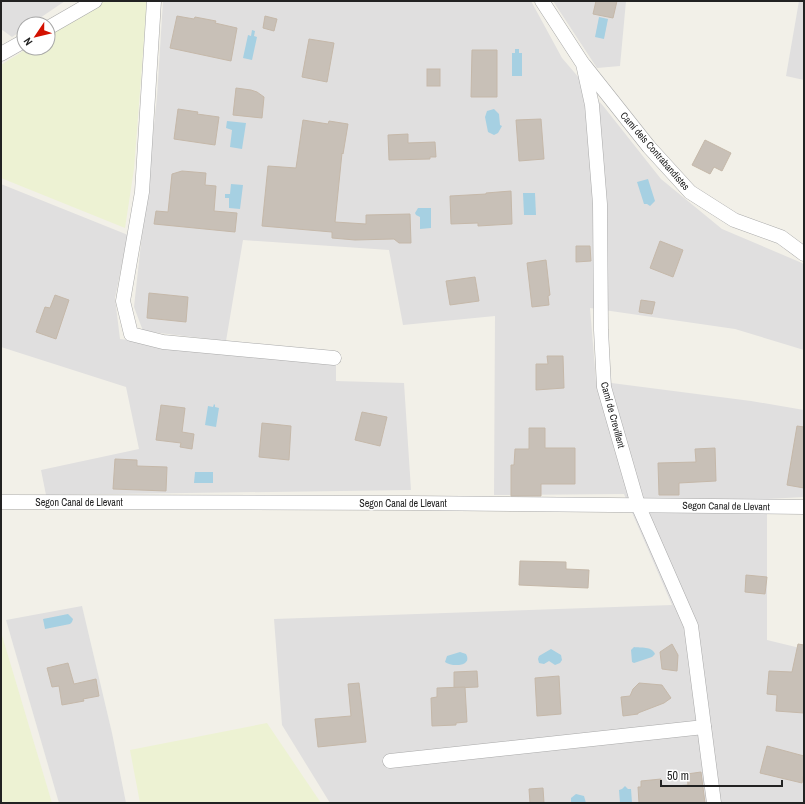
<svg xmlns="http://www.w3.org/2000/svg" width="805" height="804" viewBox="0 0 805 804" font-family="'Archivo Narrow',sans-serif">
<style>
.residential{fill:#e0dfdf}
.farmland{fill:#edf2d3}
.water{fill:#a6d0e2}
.building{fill:#c8c0b7;stroke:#c5b8a9}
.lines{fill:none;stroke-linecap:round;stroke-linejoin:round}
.street-casing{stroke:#a9a9a9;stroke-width:15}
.street{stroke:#fff;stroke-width:14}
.labels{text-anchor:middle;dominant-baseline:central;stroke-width:3;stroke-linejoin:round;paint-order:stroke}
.street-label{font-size:10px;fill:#222;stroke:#fff}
</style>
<rect width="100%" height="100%" fill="#f2f0e8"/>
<g class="residential">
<path d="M 1,1 L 65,1 L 31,24 L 24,24 L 24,29 L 12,37 L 1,29 Z"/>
<path d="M 163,1 L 531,1 L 562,58 L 604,107 L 661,179 L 722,229 L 802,263 L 804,265 L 804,350 L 735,329 L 590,308 L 596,381 L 751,401 L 804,410 L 804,497 L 767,499 L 767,640 L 804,649 L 804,803 L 330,803 L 282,725 L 274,619 L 672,605 L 624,494 L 494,495 L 495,316 L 403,325 L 389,250 L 243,240 L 226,341 L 143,331 L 134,307 L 157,97 Z"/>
<path d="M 553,1 L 626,1 L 620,66 L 597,68 Z"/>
<path d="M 799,1 L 804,1 L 804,80 L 786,76 Z"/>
<path d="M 1,184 L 128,235 L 115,298 L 120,339 L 336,364 L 336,381 L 404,383 L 411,490 L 46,495 L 41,470 L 139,449 L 126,387 L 1,347 Z"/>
<path d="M 82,606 L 112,733 L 126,803 L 59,803 L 6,620 Z"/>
</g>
<g class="farmland">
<path d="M 103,1 L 147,1 L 134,169 L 125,228 L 1,178 L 1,65 L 28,48 L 48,48 L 48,36 Z"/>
<path d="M 1,632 L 52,803 L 1,803 Z"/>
<path d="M 267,723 L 321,803 L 140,803 L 130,750 Z"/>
</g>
<g class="water">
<path d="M 599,17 L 608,19 L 604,39 L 595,37 Z"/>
<path d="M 252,30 L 255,31 L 254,36 L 257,37 L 252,60 L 243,58 L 248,35 L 251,36 Z"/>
<path d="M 515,49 L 519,49 L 519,53 L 522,53 L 522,76 L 512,76 L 512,53 L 515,53 Z"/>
<path d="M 494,109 L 499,114 L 500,125 L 502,126 L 498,133 L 494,135 L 488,132 L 485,117 L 487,111 Z"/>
<path d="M 227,121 L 246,123 L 242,149 L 230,147 L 232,130 L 226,128 Z"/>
<path d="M 648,179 L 655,201 L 650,206 L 647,204 L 644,204 L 637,182 Z"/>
<path d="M 231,184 L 243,185 L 240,209 L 229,208 L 229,198 L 225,198 L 225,194 L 230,194 Z"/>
<path d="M 523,193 L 535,193 L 536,215 L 524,215 Z"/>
<path d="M 418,208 L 431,208 L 431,228 L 420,229 L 420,217 L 416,215 L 415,213 Z"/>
<path d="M 214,404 L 215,405 L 215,407 L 219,408 L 216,427 L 205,425 L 208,406 L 213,407 Z"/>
<path d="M 195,472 L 213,472 L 213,483 L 194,483 Z"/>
<path d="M 68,614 L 73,619 L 72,622 L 70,624 L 45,629 L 43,619 Z"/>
<path d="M 634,647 C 641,648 652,646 655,654 L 652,657 L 634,663 L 632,662 L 631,650 Z"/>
<path d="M 551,649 L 561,655 L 562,660 L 560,663 L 555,665 L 549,661 L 544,664 L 539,663 L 538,659 L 539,656 Z"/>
<path d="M 460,652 L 466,654 C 473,667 451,667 445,662 L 447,656 Z"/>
<path d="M 625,786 L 628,789 L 631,789 L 632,803 L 620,803 L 619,790 L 622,789 Z"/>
<path d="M 576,794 L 584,796 L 586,803 L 571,803 L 571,798 Z"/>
</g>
<g class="building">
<path d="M 596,1 L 617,1 L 613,18 L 593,14 Z"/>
<path d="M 177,16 L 194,19 L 195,17 L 216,21 L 215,23 L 237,28 L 231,61 L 170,48 Z"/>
<path d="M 265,16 L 277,19 L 274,31 L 263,28 Z"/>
<path d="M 309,39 L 334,43 L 327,82 L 302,77 Z"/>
<path d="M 472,50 L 497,50 L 497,97 L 471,97 Z"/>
<rect x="427" y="69" width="13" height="17"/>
<path d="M 236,88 L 251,90 L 257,92 L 264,97 L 262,118 L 233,115 Z"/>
<path d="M 178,109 L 198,112 L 197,114 L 219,117 L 215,145 L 174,139 Z"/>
<path d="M 541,119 L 544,159 L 519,161 L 516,120 Z"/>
<path d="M 303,120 L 328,124 L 329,121 L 348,124 L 343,154 L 342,153 L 335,222 L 366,224 L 366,215 L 410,214 L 411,243 L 399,243 L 394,239 L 355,240 L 332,238 L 332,232 L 262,226 L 268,166 L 296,168 Z"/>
<path d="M 408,134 L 408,143 L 435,142 L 436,157 L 430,157 L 430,159 L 389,160 L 388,135 Z"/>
<path d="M 705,140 L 731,153 L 722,171 L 714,167 L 710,174 L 692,165 Z"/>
<path d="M 182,171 L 206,173 L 205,185 L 216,186 L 214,211 L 237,213 L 235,232 L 154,224 L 156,211 L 168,212 L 172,174 Z"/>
<path d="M 511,191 L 512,224 L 478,226 L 478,223 L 451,224 L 450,196 L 486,194 L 486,193 Z"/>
<path d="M 660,241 L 683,250 L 673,277 L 650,268 Z"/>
<path d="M 576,246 L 590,246 L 591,261 L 576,262 Z"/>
<path d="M 546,260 L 550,295 L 548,296 L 549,305 L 532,307 L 527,263 Z"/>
<path d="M 475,277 L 479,301 L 450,305 L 446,281 Z"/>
<path d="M 149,293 L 188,297 L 186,322 L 147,318 Z"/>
<path d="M 55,295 L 69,300 L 56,339 L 36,332 L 45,307 L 50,308 Z"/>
<path d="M 641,300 L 655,302 L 652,314 L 639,312 Z"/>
<path d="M 547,356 L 563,356 L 564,388 L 536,390 L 536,364 L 548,364 Z"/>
<path d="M 161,405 L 185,408 L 182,432 L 194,434 L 192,449 L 180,447 L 181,443 L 156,440 Z"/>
<path d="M 362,412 L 387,417 L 380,446 L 355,440 Z"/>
<path d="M 262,423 L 291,426 L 289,460 L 259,457 Z"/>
<path d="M 797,426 L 804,427 L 804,488 L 787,485 Z"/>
<path d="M 529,428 L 545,428 L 545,448 L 575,448 L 575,484 L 541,484 L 541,496 L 511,496 L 511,465 L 514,465 L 515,449 L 529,449 Z"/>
<path d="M 715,448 L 716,481 L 679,483 L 679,495 L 659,495 L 658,463 L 696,462 L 695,449 Z"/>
<path d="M 115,459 L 137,460 L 137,466 L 167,467 L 166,491 L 113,489 Z"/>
<path d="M 520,561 L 566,562 L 566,569 L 589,570 L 588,588 L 519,585 Z"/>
<path d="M 746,575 L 767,577 L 765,594 L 745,592 Z"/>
<path d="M 672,644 L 678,655 L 677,671 L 662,669 L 660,652 Z"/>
<path d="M 798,644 L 804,645 L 804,713 L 776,711 L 777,695 L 767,694 L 769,671 L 792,672 Z"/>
<path d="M 68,663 L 74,684 L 96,679 L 99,696 L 83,699 L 84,701 L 62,705 L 59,686 L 52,687 L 47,668 Z"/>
<path d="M 477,671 L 478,687 L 454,688 L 454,672 Z"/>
<path d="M 559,676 L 561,714 L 537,716 L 535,678 Z"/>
<path d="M 359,683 L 366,742 L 318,747 L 315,719 L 351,716 L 348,684 Z"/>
<path d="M 639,683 L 662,685 L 671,698 L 664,703 L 638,713 L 638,714 L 623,716 L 621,697 L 630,696 L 633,689 Z"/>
<path d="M 465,687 L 467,722 L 456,723 L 456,725 L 432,726 L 431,698 L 437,697 L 437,688 Z"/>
<path d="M 767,746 L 804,756 L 804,773 L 802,783 L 760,773 Z"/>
<path d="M 701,772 L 705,803 L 639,803 L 638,787 L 641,787 L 641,781 L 661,779 L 662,787 L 688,785 L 687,774 Z"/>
<path d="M 543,788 L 544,803 L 530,803 L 529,789 Z"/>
</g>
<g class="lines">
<g class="street-casing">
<g id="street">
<path d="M 154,1 L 142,192 L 123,301 L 131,334 L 163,342 L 334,358"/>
<path d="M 542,1 L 583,64 L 592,105 L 600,204 L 601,330 L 604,387 L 638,505 L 691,626 L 714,803"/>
<path d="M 48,28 L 95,1"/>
<path d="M 1,54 L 24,41"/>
<path d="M 584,65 L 649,147 L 690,192 L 734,220 L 781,237 L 804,254"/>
<path d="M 1,502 L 411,503 L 804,507"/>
<path d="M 390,761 L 704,727"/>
</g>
</g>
<use href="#street" class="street"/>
</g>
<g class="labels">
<g class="street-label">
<text transform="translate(655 151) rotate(49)">Camí dels Contrabandistes</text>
<text transform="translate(613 415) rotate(75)">Camí de Crevillent</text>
<text x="79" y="502">Segon Canal de Llevant</text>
<text x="403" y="503">Segon Canal de Llevant</text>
<text transform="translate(726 506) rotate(1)">Segon Canal de Llevant</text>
</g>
</g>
<rect width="805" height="804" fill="none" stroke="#222222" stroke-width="4"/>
<g transform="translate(36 36) rotate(235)"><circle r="19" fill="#ffffff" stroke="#a7a7a7"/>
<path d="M0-3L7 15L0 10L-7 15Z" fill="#d31100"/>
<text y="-6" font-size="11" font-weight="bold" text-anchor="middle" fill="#222222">N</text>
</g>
<path d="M661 780v6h121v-6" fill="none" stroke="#222222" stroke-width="2"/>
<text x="667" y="780" font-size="12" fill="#222222" stroke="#ffffff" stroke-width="3" paint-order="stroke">50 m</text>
</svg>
